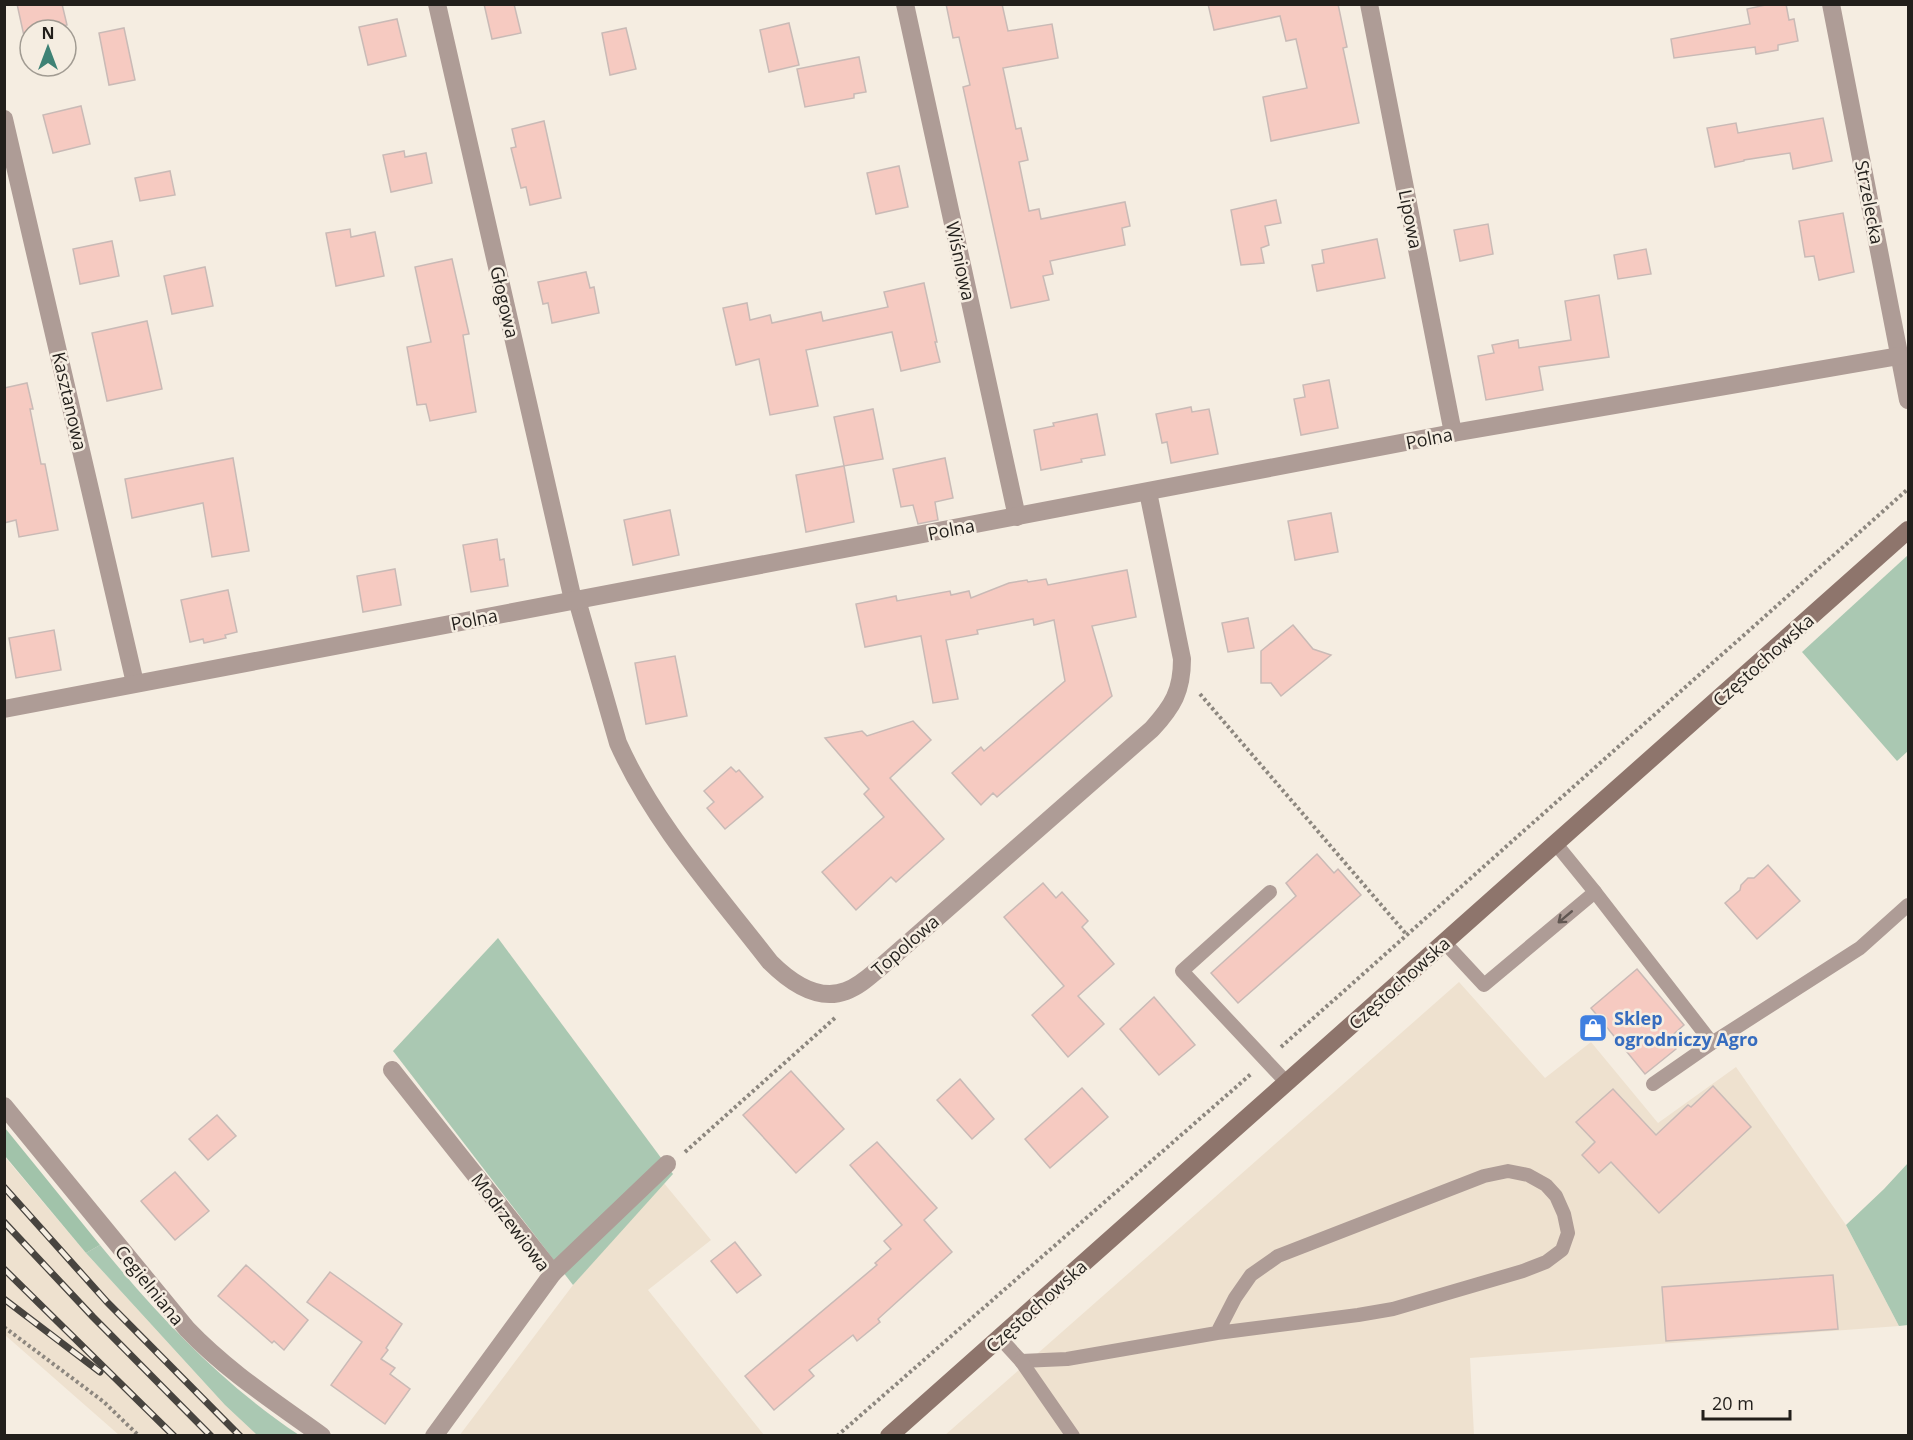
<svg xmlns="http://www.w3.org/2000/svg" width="1913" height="1440" viewBox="0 0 1913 1440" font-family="'Open Sans',sans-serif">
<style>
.built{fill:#eee1cf}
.green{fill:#aac8b2}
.forest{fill:#a1c3aa}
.building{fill:#f6cac1;stroke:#c9bab6;stroke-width:1.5}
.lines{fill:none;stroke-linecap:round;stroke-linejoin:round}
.path{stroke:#8d877f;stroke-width:4;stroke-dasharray:3 3;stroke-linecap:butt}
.lane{stroke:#ae9c96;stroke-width:14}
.street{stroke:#ae9c96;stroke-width:18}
.secondary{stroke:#8e756c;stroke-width:18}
.rail-casing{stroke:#48443f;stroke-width:7}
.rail{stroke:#f5ede1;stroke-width:4.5;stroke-dasharray:14;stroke-linecap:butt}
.oneway{stroke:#615752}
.labels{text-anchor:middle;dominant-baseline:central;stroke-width:5;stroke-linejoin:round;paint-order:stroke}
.street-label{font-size:18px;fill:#221f1b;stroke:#f5ede1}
.shop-label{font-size:18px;font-weight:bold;fill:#366cbe;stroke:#f5ede1;text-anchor:start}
</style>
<rect width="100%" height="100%" fill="#f5ede1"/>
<g class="built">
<path d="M 1459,982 L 1545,1078 L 1591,1042 L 1658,1123 L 1736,1067 L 1846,1225 L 1899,1326 L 1470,1358 L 1474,1435 L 944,1436 Z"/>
<path d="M 4,1156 L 86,1253 L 225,1405 L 257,1435 L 119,1435 L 5,1335 Z"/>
<path d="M 663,1182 L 711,1240 L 648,1290 L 764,1435 L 459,1436 L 573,1285 Z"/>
</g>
<g class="green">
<path d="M 1908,555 L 1908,751 L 1897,761 L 1802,652 Z"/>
<path d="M 498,938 L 673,1174 L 573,1285 L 393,1051 Z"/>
<path d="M 1908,1163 L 1908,1325 L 1899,1326 L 1846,1225 L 1884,1189 Z"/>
<path d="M 100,1245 C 159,1317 221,1383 299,1435 L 257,1435 L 225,1405 L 86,1253 Z"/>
</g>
<path class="forest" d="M 4,1128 L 5,1128 L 100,1245 L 86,1253 L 5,1156 Z"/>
<g class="building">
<path d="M 17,4 L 62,4 L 67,25 L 47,30 L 30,30 L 30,34 L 24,36 Z"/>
<path d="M 484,4 L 514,4 L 521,33 L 492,39 Z"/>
<path d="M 946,4 L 1002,4 L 1008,31 L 1052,24 L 1058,58 L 1003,68 L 1016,129 L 1021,128 L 1028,160 L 1019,162 L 1029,211 L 1039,209 L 1041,219 L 1125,202 L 1130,226 L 1122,228 L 1125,245 L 1050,261 L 1053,274 L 1043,276 L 1049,300 L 1011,308 L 963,87 L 970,85 L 959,37 L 953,38 Z"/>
<path d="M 1208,4 L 1338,4 L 1347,47 L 1343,48 L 1359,123 L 1271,141 L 1263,97 L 1307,88 L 1296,39 L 1286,41 L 1280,16 L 1214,30 Z"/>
<path d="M 1770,4 L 1786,4 L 1789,20 L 1794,19 L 1798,41 L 1778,45 L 1778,50 L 1756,54 L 1755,47 L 1674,58 L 1671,39 L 1750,24 L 1747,9 Z"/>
<path d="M 397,19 L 406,56 L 368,65 L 359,27 Z"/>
<path d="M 789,23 L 799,65 L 769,72 L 760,30 Z"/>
<path d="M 124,28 L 135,80 L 109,85 L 99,33 Z"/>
<path d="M 626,28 L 636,69 L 610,75 L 602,33 Z"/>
<path d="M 859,57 L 866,92 L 854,94 L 854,98 L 805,107 L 797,69 Z"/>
<path d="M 81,106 L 90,144 L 53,153 L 43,115 Z"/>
<path d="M 1823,118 L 1832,161 L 1793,169 L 1790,153 L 1744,160 L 1744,161 L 1715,167 L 1707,128 L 1736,123 L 1738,133 Z"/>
<path d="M 544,121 L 561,198 L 530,205 L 526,187 L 521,188 L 511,148 L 516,147 L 512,129 Z"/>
<path d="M 404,151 L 405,157 L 426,153 L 432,183 L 391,192 L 383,155 Z"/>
<path d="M 899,166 L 908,207 L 876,214 L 867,173 Z"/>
<path d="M 170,171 L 175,195 L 140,201 L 135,178 Z"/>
<path d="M 1276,200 L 1281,223 L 1265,226 L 1269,245 L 1261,248 L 1264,263 L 1241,265 L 1231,210 Z"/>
<path d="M 1843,213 L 1854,272 L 1819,280 L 1814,256 L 1805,257 L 1799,221 Z"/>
<path d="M 1488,224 L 1493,254 L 1460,261 L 1454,230 Z"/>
<path d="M 350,229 L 351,237 L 375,232 L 384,276 L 336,286 L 326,233 Z"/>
<path d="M 1377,239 L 1385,278 L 1317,291 L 1312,265 L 1324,263 L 1322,250 Z"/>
<path d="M 112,241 L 119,276 L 80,284 L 73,249 Z"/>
<path d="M 1646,249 L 1651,274 L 1618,279 L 1614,255 Z"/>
<path d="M 452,259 L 469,334 L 463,335 L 476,412 L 430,421 L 426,404 L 417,405 L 407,347 L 431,342 L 415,267 Z"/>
<path d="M 205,267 L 213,306 L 172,314 L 164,276 Z"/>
<path d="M 586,272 L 590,288 L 594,287 L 599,313 L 552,323 L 548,303 L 543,304 L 538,282 Z"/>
<path d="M 924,283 L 937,342 L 935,342 L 940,362 L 901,371 L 892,332 L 806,350 L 818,406 L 770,415 L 759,359 L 736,365 L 723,308 L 747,303 L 750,320 L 770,315 L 772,323 L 821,312 L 823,321 L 888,307 L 884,292 Z"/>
<path d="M 1599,295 L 1609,357 L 1539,367 L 1543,390 L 1486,400 L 1478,356 L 1494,353 L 1492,345 L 1518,340 L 1519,348 L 1571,340 L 1565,301 Z"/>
<path d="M 147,321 L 162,389 L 107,401 L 92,333 Z"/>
<path d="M 1329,380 L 1338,428 L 1301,435 L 1294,399 L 1305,397 L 1303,385 Z"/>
<path d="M 27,383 L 33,409 L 30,409 L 41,464 L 45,464 L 58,530 L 19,537 L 16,520 L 4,523 L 4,388 Z"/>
<path d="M 1191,407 L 1192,412 L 1209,409 L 1218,454 L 1171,463 L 1167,442 L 1162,443 L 1156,414 Z"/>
<path d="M 873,409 L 883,459 L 844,466 L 834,417 Z"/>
<path d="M 1097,414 L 1105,455 L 1081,459 L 1082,462 L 1041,470 L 1034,430 L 1054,426 L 1053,423 Z"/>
<path d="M 233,458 L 249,551 L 212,557 L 203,503 L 132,518 L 125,479 Z"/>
<path d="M 945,458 L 953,498 L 935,502 L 938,520 L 918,524 L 913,505 L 901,507 L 893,469 Z"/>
<path d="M 844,466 L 854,522 L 806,532 L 796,475 Z"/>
<path d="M 670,510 L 679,555 L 633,565 L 624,520 Z"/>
<path d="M 1331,513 L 1338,552 L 1295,560 L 1288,521 Z"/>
<path d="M 497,539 L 500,560 L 504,559 L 508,586 L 471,592 L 463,545 Z"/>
<path d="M 395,569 L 401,605 L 363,612 L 357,576 Z"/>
<path d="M 1127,570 L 1136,617 L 1092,626 L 1112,696 L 997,797 L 993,793 L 981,805 L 952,773 L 981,747 L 984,751 L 1065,681 L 1054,620 L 1034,625 L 1033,619 L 977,630 L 978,634 L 946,640 L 958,699 L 933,703 L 921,636 L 865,647 L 856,604 L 896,596 L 897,601 L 950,591 L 951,595 L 969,591 L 971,598 L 1009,583 L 1027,580 L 1028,582 L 1046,579 L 1048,585 Z"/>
<path d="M 228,590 L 237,632 L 225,635 L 226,638 L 204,643 L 203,639 L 190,642 L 181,600 Z"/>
<path d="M 1248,618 L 1254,648 L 1228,652 L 1222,623 Z"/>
<path d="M 1293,625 L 1313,649 L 1331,655 L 1281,696 L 1271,683 L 1261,683 L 1261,651 Z"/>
<path d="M 54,630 L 61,670 L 16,678 L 9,638 Z"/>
<path d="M 675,656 L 687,716 L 646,724 L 635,663 Z"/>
<path d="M 913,721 L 931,740 L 890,778 L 944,839 L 896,882 L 891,877 L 856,910 L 822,872 L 884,817 L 864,794 L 869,789 L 825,738 L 862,731 L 867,736 Z"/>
<path d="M 731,767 L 736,772 L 739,770 L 763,797 L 725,829 L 707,808 L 714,802 L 704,791 Z"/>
<path d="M 1317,854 L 1334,873 L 1338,869 L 1361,895 L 1238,1003 L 1211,973 L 1296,896 L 1286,883 Z"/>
<path d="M 1768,865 L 1800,901 L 1757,939 L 1725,903 L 1740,890 L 1741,885 L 1748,878 L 1754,878 Z"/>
<path d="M 1043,883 L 1056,898 L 1062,892 L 1088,921 L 1082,927 L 1114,964 L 1078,996 L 1104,1024 L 1068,1057 L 1032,1015 L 1064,986 L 1004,917 Z"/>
<path d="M 1637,969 L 1684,1025 L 1668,1039 L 1676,1049 L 1645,1074 L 1591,1008 Z"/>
<path d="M 1154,997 L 1195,1045 L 1159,1075 L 1120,1029 Z"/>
<path d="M 791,1071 L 844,1129 L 796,1173 L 743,1115 Z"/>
<path d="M 960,1079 L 994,1119 L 972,1139 L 937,1100 Z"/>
<path d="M 1713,1086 L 1751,1127 L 1659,1213 L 1611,1162 L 1599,1173 L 1582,1155 L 1595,1142 L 1576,1122 L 1613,1089 L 1656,1135 L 1688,1105 L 1691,1107 Z"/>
<path d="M 1082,1088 L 1108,1117 L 1050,1168 L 1025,1139 Z"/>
<path d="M 217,1115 L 236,1136 L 208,1160 L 189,1139 Z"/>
<path d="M 877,1142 L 937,1208 L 924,1220 L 952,1252 L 878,1319 L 880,1322 L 857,1341 L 853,1335 L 809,1370 L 814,1376 L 774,1410 L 745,1376 L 877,1265 L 875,1263 L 891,1249 L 884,1241 L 902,1225 L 850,1165 Z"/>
<path d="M 175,1172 L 209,1211 L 175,1240 L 141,1201 Z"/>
<path d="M 735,1242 L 761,1275 L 737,1293 L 711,1261 Z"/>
<path d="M 246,1265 L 308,1320 L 284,1350 L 274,1341 L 272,1343 L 218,1296 Z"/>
<path d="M 330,1272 L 402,1324 L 386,1348 L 388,1350 L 381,1359 L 395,1368 L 390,1374 L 410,1389 L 385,1424 L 331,1385 L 362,1342 L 307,1302 Z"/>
<path d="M 1833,1275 L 1838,1329 L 1666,1341 L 1662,1287 Z"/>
</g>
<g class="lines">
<g class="path">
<path d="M 1200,694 L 1407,935"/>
<path d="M 1281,1047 L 1908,489"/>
<path d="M 685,1152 L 836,1017"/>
<path d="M 4,1327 L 104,1402 L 139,1436"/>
<path d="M 837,1436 L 1251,1074"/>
</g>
<g class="lane">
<path d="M 1270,892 L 1182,971 L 1287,1083"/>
<path d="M 1595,892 L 1712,1043"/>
<path d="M 1445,943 L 1484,985 L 1595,892 L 1556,844"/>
<path d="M 1653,1084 L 1712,1043 L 1860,948 L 1908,905"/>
<path d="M 1000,1338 L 1021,1361 L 1067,1359 L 1217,1333 L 1358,1315 L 1393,1309 L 1523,1271 L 1546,1262 L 1562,1250 L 1568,1233 L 1564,1214 L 1556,1196 L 1546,1185 L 1528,1175 L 1508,1171 L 1484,1176 L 1278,1256 L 1251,1275 L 1235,1298 L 1217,1333"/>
<path d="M 1021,1361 L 1073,1436"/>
</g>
<g class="street">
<path d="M 437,4 L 573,600"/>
<path d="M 905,4 L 1017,517"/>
<path d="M 1369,4 L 1453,433"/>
<path d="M 1831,4 L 1908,400"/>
<path d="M 4,119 L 135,683"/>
<path d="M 577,600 L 618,743 C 654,824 716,892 770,962 C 790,982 817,1002 846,991 C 860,986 871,975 882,966 L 1152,729 C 1173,706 1182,691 1182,659 L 1148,492"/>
<path d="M 4,709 L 1453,433 L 1899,356"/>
<path d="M 392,1070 L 553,1273 L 434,1436"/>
<path d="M 4,1106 L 187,1329 C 227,1371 275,1402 322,1436"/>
<path d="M 553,1273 L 667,1164"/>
</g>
<path class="secondary" d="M 889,1436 L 1908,530"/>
<g class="rail-casing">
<g id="rail">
<path d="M 4,1187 L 107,1302 L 240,1436"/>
<path d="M 4,1222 L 93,1317 L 211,1436"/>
<path d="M 4,1269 L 174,1436"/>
<path d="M 4,1299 L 100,1372"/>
</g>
</g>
<use href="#rail" class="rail"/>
</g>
<defs><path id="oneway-shaft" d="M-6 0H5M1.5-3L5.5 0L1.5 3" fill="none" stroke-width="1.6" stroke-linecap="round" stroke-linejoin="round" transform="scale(1.5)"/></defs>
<use class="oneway" href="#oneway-shaft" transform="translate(1565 917) rotate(140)"/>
<defs>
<g id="shop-square" transform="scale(1.5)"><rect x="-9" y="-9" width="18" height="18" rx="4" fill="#3f7fe0" stroke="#f5ede1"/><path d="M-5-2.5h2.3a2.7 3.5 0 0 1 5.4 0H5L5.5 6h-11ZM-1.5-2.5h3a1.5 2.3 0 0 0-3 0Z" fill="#fff"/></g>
</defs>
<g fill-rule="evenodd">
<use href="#shop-square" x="1593" y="1028"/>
</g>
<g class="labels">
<g class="street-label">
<text transform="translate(1870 202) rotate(79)">Strzelecka</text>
<text transform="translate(1411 219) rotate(79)">Lipowa</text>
<text transform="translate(961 261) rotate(78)">Wiśniowa</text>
<text transform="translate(505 302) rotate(77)">Głogowa</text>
<text transform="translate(70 401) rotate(77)">Kasztanowa</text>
<text transform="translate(1429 438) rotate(-11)">Polna</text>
<text transform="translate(951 529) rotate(-11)">Polna</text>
<text transform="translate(474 619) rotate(-11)">Polna</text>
<text transform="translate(1763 660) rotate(-42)">Częstochowska</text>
<text transform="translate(905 945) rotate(-41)">Topolowa</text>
<text transform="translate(1399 983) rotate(-42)">Częstochowska</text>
<text transform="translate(511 1222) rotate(53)">Modrzewiowa</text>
<text transform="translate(150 1285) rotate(51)">Cegielniana</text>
<text transform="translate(1036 1306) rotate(-42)">Częstochowska</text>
</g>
<g class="shop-label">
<text x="1614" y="1018">Sklep<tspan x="1614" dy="21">ogrodniczy Agro</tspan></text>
</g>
</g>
<rect width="1913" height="1440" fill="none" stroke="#221f1b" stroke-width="12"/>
<g transform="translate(48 48)"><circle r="28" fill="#f5ede1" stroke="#a19b92" stroke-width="1.5"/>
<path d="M0-4.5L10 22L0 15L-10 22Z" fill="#3e8275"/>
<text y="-9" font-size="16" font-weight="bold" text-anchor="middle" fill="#221f1b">N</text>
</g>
<path d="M1703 1410v9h87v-9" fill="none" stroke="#221f1b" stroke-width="3"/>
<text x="1712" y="1410" font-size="18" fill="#221f1b" stroke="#f5ede1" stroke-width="4.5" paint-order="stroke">20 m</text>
</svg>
